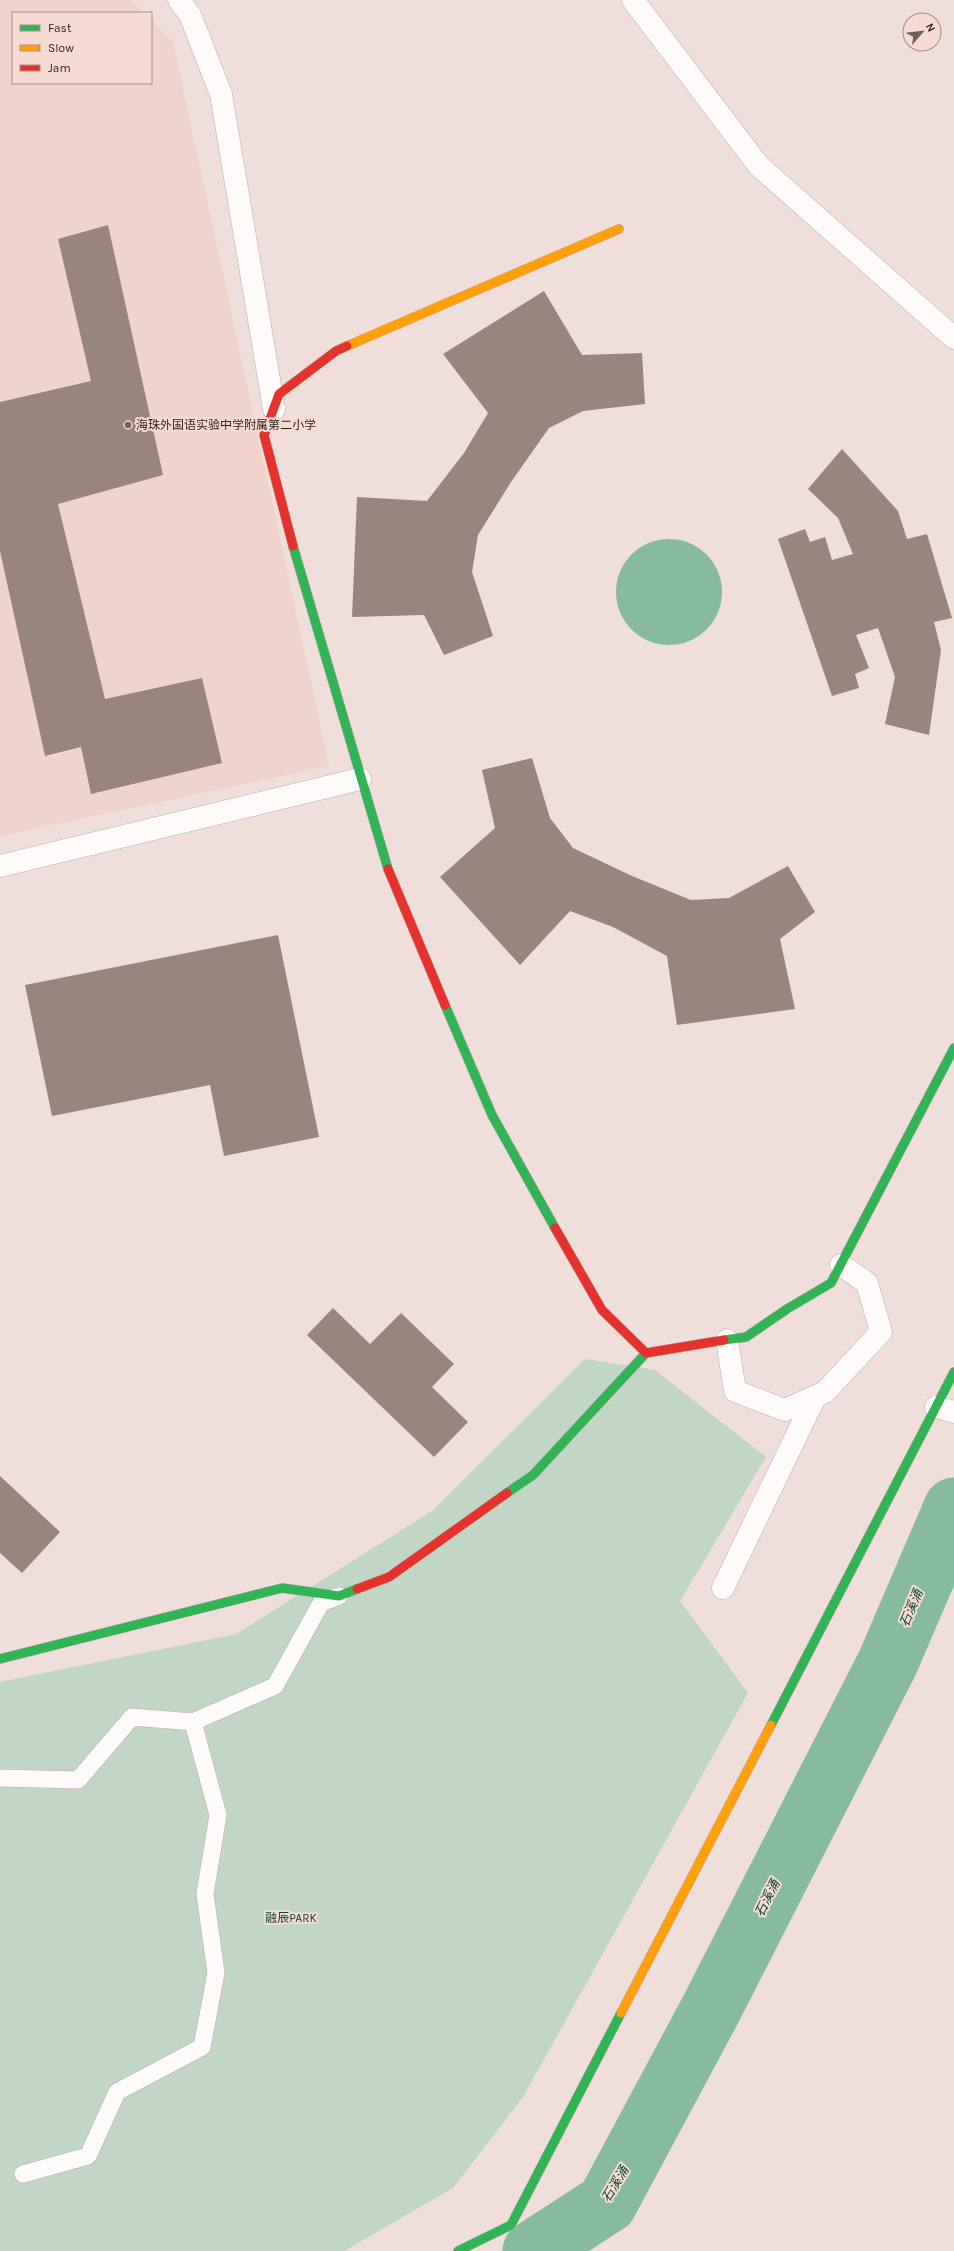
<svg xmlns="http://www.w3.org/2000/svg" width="954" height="2251" viewBox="0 0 954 2251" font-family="Karla,'Noto Sans SC',sans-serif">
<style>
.built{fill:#f0d4cb}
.green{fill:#c1d6c5}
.water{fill:#86bb9d}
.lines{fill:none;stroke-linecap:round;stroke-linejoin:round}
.river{stroke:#86bb9d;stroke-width:61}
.building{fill:#99857e}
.lane-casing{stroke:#baaeaa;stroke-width:18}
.street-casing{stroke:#baaeaa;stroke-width:23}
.fast-casing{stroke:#baaeaa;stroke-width:10}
.slow-casing{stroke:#baaeaa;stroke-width:10}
.jam-casing{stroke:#baaeaa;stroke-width:10}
.lane{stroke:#fdfaf9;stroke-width:17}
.street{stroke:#fdfaf9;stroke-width:22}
.fast{stroke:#30b455;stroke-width:9}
.slow{stroke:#ff9f0a;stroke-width:9}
.jam{stroke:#e5322d;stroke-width:9}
.poi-dot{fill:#6e615e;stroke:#f7dad1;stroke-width:1.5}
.labels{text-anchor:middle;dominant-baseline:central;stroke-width:4;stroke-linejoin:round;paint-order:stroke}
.poi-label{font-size:12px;fill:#291e1b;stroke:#f7dad1;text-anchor:start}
.park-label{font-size:12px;fill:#01482d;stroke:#f7dad1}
.water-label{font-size:13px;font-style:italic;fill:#064b31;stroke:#f7dad1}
</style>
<rect width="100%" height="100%" fill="#efded9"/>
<path class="built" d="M 0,0 L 131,0 L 144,13 L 13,13 L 13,83 L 151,83 L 151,20 L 173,42 L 329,766 L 0,836 Z"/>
<path class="green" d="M 585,1359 L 655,1370 L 766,1457 L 680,1601 L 748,1693 L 523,2097 L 453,2188 L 344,2251 L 0,2251 L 0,1682 L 236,1634 L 432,1511 Z"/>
<circle class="water" cx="669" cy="592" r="53"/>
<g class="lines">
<path class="river" d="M 533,2251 L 607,2203 L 711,2009 L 888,1662 L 954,1508"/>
</g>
<g class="building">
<path d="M 108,225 L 163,475 L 58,504 L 105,699 L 202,678 L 222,763 L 91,794 L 81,747 L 45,756 L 0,551 L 0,402 L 91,381 L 58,239 Z"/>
<path d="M 544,291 L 582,355 L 642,353 L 645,404 L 583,411 L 549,428 L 511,482 L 478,535 L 472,572 L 493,636 L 444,655 L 424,615 L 352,617 L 357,497 L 427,501 L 464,453 L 488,413 L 443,354 Z"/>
<path d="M 842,449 L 898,511 L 907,539 L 927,534 L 952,618 L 934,622 L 941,650 L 929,735 L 885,724 L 895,677 L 878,628 L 856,635 L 869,668 L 855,674 L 859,688 L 832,696 L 778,539 L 805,529 L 810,542 L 825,537 L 832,560 L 853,554 L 838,518 L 808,489 Z"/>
<path d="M 532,758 L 550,818 L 573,848 L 632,876 L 691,900 L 729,898 L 788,866 L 815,912 L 780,939 L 795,1009 L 677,1025 L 667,956 L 613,927 L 570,911 L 520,965 L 440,877 L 495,828 L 482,770 Z"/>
<path d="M 278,935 L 319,1137 L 224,1156 L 210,1085 L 52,1116 L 25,985 Z"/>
<path d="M 333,1308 L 370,1344 L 401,1313 L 454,1364 L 432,1387 L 468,1422 L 434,1457 L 307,1335 Z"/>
<path d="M 0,1476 L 60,1532 L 22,1573 L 0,1553 Z"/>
</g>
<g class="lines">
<g class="lane-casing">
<g id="lane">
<path d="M 0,1778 L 78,1780 L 132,1717 L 193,1722 L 275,1686 L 321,1603 L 339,1596"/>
<path d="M 23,2174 L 88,2156 L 117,2092 L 202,2047 L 216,1973 L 205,1894 L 218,1815 L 193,1722"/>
</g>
</g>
<g class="street-casing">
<g id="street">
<path d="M 179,0 L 190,15 L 221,94 L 274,409"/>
<path d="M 633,0 L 759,166 L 954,338"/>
<path d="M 0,866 L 360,779"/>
<path d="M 727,1340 L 735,1391 L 785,1410 L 825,1392 L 881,1332 L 867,1283 L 841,1265"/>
<path d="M 936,1407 L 954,1412"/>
<path d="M 723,1588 L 815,1397"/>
</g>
</g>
<g class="fast-casing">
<g id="fast">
<path d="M 293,546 L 388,869"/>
<path d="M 445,1005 L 492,1115 L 555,1228"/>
<path d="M 724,1340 L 746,1337 L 787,1309 L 831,1283 L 954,1048"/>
<path d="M 507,1493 L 533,1475 L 646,1353"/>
<path d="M 0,1659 L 282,1588 L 339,1596 L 357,1589"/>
<path d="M 771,1725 L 954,1372"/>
<path d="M 458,2251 L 511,2225 L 621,2013"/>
</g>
</g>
<g class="slow-casing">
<g id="slow">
<path d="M 347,346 L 619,229"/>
<path d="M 621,2013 L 771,1725"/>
</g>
</g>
<g class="jam-casing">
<g id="jam">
<path d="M 293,546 L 264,435 L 279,394 L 336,351 L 347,346"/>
<path d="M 388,869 L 445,1005"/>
<path d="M 555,1228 L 602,1310 L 646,1353 L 724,1340"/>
<path d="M 357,1589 L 389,1577 L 507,1493"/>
</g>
</g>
<use href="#lane" class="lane"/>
<use href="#street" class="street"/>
<use href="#fast" class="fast"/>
<use href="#slow" class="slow"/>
<use href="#jam" class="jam"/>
</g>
<circle class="poi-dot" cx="128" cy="425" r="4"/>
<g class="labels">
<g class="poi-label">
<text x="136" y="425">海珠外国语实验中学附属第二小学</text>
</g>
<g class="park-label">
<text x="291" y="1918">融辰PARK</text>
</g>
<g class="water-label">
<text transform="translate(911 1608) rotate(-67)">石溪涌</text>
<text transform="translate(767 1898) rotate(-63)">石溪涌</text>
<text transform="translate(615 2184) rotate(-59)">石溪涌</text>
</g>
</g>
<rect x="12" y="12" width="140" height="72" fill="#f7dad1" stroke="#a58f88"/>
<rect x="20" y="25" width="20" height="6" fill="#30b455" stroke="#a58f88"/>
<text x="48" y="32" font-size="12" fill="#291e1b">Fast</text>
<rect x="20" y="45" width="20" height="6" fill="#ff9f0a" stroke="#a58f88"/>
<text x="48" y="52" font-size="12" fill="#291e1b">Slow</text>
<rect x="20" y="65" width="20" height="6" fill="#e5322d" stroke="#a58f88"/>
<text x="48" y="72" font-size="12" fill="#291e1b">Jam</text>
<g transform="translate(922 32) rotate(62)"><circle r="19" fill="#f7dad1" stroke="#a58f88"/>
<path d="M0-3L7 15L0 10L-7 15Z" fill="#6e615e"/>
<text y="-6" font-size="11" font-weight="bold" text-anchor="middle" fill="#291e1b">N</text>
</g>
</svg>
